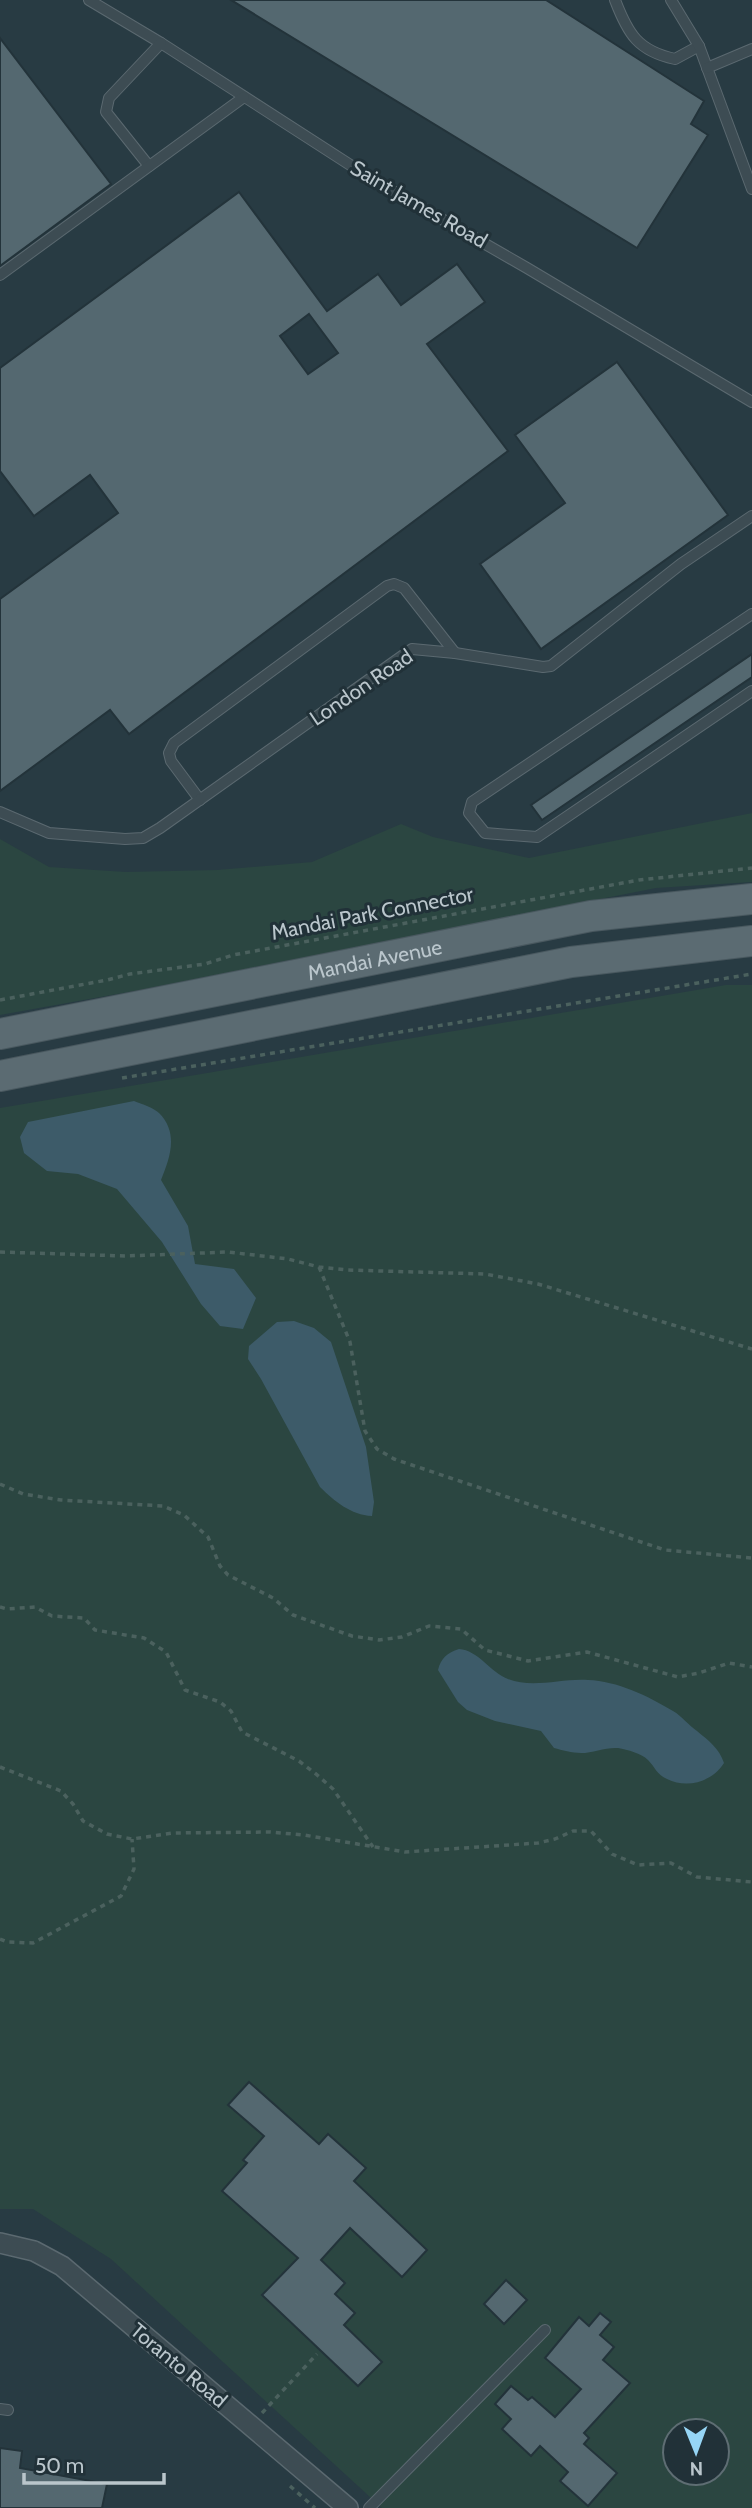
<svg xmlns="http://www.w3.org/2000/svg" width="752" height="2508" viewBox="0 0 752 2508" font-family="Cabin,sans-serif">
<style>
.green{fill:#2b4641;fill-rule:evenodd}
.water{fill:#3d5b69}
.building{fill:#546870;stroke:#23333a;stroke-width:2;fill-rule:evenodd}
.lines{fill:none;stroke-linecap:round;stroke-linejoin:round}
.lane-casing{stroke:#5b6970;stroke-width:12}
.street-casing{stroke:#5b6970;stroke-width:22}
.primary-casing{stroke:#49585f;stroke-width:32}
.path{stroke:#4b615e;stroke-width:3.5;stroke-dasharray:5 5;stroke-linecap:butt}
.lane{stroke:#3d4c53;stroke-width:10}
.street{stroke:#3d4c53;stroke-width:19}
.primary{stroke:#5b6b72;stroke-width:30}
.labels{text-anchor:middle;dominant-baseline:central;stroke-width:6;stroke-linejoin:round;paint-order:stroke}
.street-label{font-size:21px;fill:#bac6cc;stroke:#213138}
</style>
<rect width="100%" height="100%" fill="#283b43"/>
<g class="green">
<path d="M 752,813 L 752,882 L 656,888 L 134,991 L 0,1015 L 0,839 L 49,867 L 126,872 L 217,870 L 312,862 L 401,824 L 433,837 L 529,858 Z"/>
<path d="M 726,985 L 752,985 L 752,2508 L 382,2508 L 111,2259 L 33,2209 L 0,2209 L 0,1108 ZM 675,2431 L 717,2431 L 717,2473 L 675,2473 Z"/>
</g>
<g class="water">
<path d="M 134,1101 C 142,1104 154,1108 159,1113 C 179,1133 170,1158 161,1180 L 188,1226 L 195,1264 L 234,1269 L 256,1298 L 243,1329 L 220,1326 L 201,1304 L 162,1242 L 117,1189 L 78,1174 L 47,1171 L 24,1153 L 20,1137 L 28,1122 Z"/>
<path d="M 294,1321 L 314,1328 L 331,1342 L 366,1447 L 374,1502 L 372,1516 C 351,1515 334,1501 320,1487 L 261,1379 L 248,1359 L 249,1346 L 277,1322 Z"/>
<path d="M 459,1649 C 478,1650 490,1672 508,1679 C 533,1689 562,1678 588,1680 C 617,1681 648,1696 673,1711 C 682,1716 688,1725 697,1731 C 709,1741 719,1748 724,1763 C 712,1782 687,1789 667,1779 C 657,1775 655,1767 648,1760 C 641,1753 628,1750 618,1748 C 606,1747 593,1753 581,1753 C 572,1753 562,1750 554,1748 L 541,1731 L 495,1721 L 467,1710 L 458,1702 L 438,1670 C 441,1658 447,1653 459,1649 Z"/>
</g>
<g class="building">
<path d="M 231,0 L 546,0 L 704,101 L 691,124 L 708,135 L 637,248 Z"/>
<path d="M 0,38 L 111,184 L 0,266 Z"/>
<path d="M 239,192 L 327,311 L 378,274 L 401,305 L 457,264 L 485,302 L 427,344 L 508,451 L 129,734 L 110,710 L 0,791 L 0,599 L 118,513 L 90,475 L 34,516 L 0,471 L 0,368 ZM 309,314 L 338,353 L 308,374 L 280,336 Z"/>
<path d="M 617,362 L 728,515 L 541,649 L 480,564 L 565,503 L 515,435 Z"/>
<path d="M 752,654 L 752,677 L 542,820 L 531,805 Z"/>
<path d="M 249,2082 L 319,2144 L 328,2134 L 366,2168 L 354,2181 L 427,2250 L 402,2277 L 350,2228 L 321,2260 L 345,2283 L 335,2294 L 355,2313 L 344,2325 L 382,2362 L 358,2386 L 262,2295 L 298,2258 L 222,2191 L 247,2163 L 243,2160 L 264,2136 L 228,2105 Z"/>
<path d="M 506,2280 L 527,2300 L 504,2324 L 484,2304 Z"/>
<path d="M 600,2313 L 611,2322 L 600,2335 L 614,2347 L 603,2360 L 630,2383 L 584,2433 L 589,2438 L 584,2444 L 617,2473 L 588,2506 L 560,2481 L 568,2472 L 540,2446 L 531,2456 L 502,2429 L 511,2419 L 495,2404 L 511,2386 L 528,2400 L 532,2397 L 555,2417 L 581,2389 L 545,2358 L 579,2317 L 589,2326 Z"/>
<path d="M 0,2448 L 22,2451 L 20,2468 L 107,2484 L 102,2508 L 0,2508 Z"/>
</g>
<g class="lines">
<g class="lane-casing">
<g id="lane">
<path d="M 89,0 L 161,43 L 372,179 L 527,268 L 752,402"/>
<path d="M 615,0 C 628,34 638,51 675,59 L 699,46"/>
<path d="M 671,0 L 699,46 L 752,189"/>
<path d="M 707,68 L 752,49"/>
<path d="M 149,166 L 106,112 L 109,98 L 161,43"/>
<path d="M 0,275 L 244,97"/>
<path d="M 752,614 L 472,802 L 469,813 L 485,833 L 537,837 L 752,691"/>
<path d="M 200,800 L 171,761 L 169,753 L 174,743 L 387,586 L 394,584 L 404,588 L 455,653"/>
<path d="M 0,812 L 49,833 L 125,839 L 143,838 L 160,828 L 412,649 L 455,653 L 543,667 L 551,666 L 681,564 L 752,516"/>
<path d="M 0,2409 L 8,2410"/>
<path d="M 369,2508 L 545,2330"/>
</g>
</g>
<g class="street-casing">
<path id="street" d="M 0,2243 L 34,2251 L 62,2266 L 348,2508"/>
</g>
<g class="primary-casing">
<g id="primary">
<path id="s1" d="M 0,1034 L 591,916 L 752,899"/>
<path d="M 0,1076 L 571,962 L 752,941"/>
</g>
</g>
<g class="path">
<path d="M 0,1000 L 107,980 L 130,974 L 205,964 L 233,955 L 639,880 L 752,868"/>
<path d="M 122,1078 L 752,974"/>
<path d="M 0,1252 L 125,1256 L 228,1252 L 288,1259 L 319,1267 L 347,1270 L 485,1274 L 538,1284 L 752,1349"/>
<path d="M 319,1267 L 350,1342 L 365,1431 L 377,1449 L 394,1459 L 665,1550 L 752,1558"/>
<path d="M 0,1484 L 23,1494 L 61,1500 L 163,1506 L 184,1515 L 208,1537 L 220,1566 L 228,1575 L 273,1598 L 293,1615 L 352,1636 L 379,1640 L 402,1637 L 429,1626 L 461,1629 L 485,1650 L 528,1661 L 587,1652 L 678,1677 L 699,1673 L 729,1663 L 752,1667"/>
<path d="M 0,1607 L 7,1609 L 35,1607 L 52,1616 L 84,1618 L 95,1630 L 144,1638 L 166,1652 L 185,1690 L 220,1702 L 231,1711 L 242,1732 L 299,1761 L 316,1774 L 333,1789 L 373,1847"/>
<path d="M 0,1767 L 61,1791 L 73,1804 L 83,1821 L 107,1834 L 132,1839 L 173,1833 L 270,1832 L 304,1835 L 405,1852 L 538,1843 L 555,1839 L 573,1831 L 591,1831 L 612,1854 L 638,1865 L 671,1863 L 697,1877 L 752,1882"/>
<path d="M 0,1939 L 7,1942 L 33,1943 L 121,1896 L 134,1869 L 132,1839"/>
<path d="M 262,2413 L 317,2354"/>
<path d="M 290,2486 L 315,2508"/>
</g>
<use href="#lane" class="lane"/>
<use href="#street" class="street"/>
<use href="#primary" class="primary"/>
</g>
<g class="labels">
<g class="street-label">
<text transform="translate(419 204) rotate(30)">Saint James Road</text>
<text transform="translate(361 687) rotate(-34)">London Road</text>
<text transform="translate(372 913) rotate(-11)">Mandai Park Connector</text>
<text stroke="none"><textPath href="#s1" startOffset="382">Mandai Avenue</textPath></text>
<text transform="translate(179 2365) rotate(40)">Toranto Road</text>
</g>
</g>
<g transform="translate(696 2452) rotate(179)"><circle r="33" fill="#213138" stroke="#5e6d73" stroke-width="2"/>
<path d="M0-5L12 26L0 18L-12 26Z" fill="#96d5f5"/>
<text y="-10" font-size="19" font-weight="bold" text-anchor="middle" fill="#bac6cc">N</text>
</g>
<path d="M24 2473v10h140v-10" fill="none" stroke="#bac6cc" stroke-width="3.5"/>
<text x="35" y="2473" font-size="21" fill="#bac6cc" stroke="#213138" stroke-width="5" paint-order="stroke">50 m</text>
</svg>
